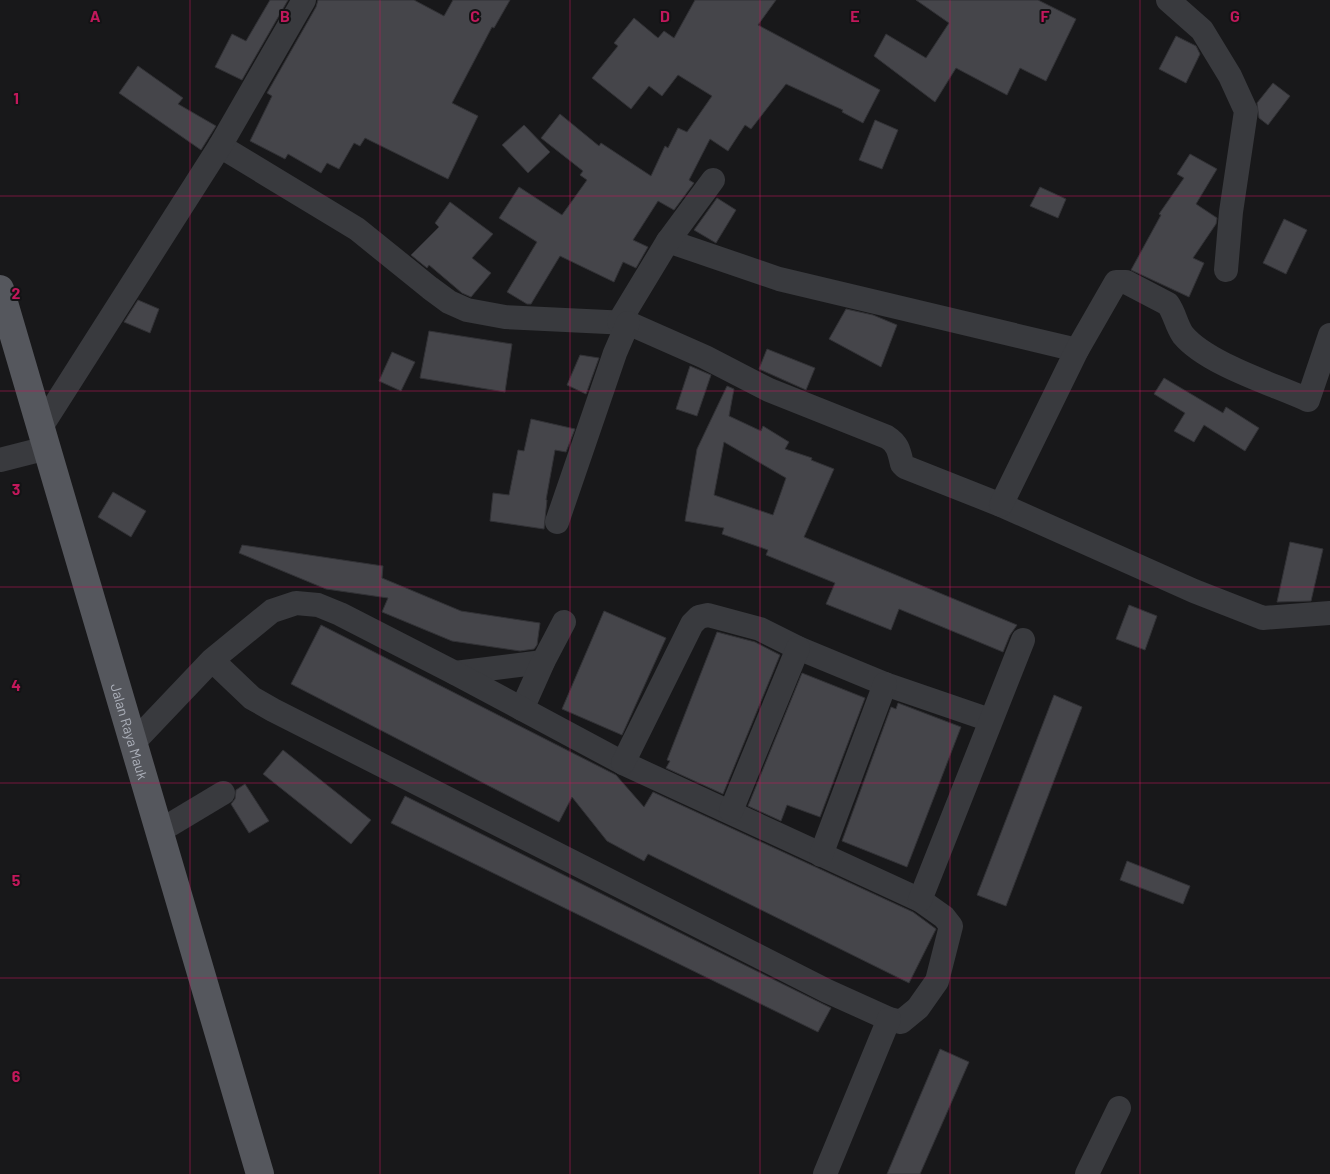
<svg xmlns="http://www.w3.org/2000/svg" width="1330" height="1174" viewBox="0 0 1330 1174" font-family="Barlow,sans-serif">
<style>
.building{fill:#45454a;stroke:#323236;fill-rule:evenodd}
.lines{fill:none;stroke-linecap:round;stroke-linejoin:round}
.street{stroke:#393a3e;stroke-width:24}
.primary{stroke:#55575d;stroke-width:28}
.grid{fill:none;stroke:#c2185b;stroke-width:1;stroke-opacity:0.55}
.labels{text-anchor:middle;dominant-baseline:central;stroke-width:4;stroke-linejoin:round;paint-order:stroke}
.street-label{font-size:14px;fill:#abafb9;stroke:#131315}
.grid-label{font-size:16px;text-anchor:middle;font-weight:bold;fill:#c2185b;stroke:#131315;stroke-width:4;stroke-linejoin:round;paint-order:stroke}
</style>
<rect width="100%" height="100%" fill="#18181a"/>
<g class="building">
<path d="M 270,0 L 288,0 L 242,80 L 215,67 L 232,34 L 246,41 Z"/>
<path d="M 318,0 L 414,0 L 444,16 L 453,0 L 510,0 L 494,28 L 492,27 L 452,103 L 478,116 L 448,179 L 365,138 L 360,146 L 354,143 L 339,169 L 327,163 L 321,173 L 288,154 L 285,159 L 250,141 L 272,96 L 267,93 L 316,7 Z"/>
<path d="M 695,0 L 776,0 L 758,25 L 880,90 L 863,123 L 842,112 L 843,110 L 786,84 L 751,129 L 745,125 L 728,151 L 710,139 L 689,180 L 694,183 L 674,210 L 658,201 L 633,240 L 648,247 L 636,268 L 623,262 L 614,282 L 560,256 L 531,304 L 527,304 L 507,292 L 537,242 L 499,218 L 519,187 L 562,215 L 587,180 L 580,175 L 583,171 L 541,138 L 560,114 L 599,146 L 601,143 L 651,176 L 665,146 L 668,148 L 678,128 L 687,132 L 712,96 L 678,75 L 662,96 L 649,86 L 631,109 L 592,78 L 618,46 L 614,43 L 634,18 L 658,38 L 664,31 L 674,38 Z"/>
<path d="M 916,0 L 1038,0 L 1076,19 L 1046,81 L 1020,68 L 1007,95 L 956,68 L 935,102 L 874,56 L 886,34 L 926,58 L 949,23 Z"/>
<path d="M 1176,36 L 1196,46 L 1200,54 L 1186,83 L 1159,69 Z"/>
<path d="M 138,66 L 183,98 L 178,104 L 216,126 L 201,150 L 119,93 Z"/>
<path d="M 1273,83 L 1290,96 L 1268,125 L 1259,118 L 1257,103 Z"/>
<path d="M 875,120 L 898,130 L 882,169 L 859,160 Z"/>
<path d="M 524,125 L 550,152 L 528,173 L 502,145 Z"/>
<path d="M 1190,154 L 1217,169 L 1196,204 L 1217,218 L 1216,224 L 1193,258 L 1204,263 L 1189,297 L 1131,270 L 1161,215 L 1159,214 L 1184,178 L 1177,174 Z"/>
<path d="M 1040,187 L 1066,199 L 1058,218 L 1030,206 Z"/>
<path d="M 717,198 L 736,210 L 716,243 L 694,230 Z"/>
<path d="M 450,202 L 493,234 L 472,258 L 491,273 L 471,297 L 462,293 L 429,265 L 427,268 L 411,255 L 439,227 L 435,223 Z"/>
<path d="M 1284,219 L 1307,230 L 1286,274 L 1263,263 Z"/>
<path d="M 138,300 L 159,309 L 150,333 L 124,322 Z"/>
<path d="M 846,309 L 873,315 L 897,325 L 881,367 L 829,339 Z"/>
<path d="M 429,331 L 512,344 L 505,392 L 420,378 Z"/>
<path d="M 767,349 L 815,368 L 806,390 L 759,369 Z"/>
<path d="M 392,352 L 415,362 L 401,391 L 379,381 Z"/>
<path d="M 580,355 L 599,358 L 586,394 L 567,385 Z"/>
<path d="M 690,366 L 711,375 L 697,416 L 676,409 Z"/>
<path d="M 1164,378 L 1223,413 L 1226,407 L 1259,428 L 1245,451 L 1204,425 L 1194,442 L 1174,431 L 1185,413 L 1154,394 Z"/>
<path d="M 727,386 L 734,389 L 729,416 L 761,431 L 763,426 L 789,442 L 785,449 L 812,458 L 811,460 L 834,469 L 804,537 L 1017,625 L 1010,635 L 1003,652 L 899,609 L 891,630 L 826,604 L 835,583 L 766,555 L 768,550 L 722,534 L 724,528 L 685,521 L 697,449 ZM 724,442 L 786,478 L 773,515 L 714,495 Z"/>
<path d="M 531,419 L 575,429 L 566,452 L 555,450 L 546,500 L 547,500 L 544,529 L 490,521 L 493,493 L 509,495 L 518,450 L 524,451 Z"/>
<path d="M 113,492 L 146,511 L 131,537 L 98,517 Z"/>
<path d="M 1290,542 L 1323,549 L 1311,601 L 1277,602 Z"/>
<path d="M 242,545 L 383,566 L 382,578 L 461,611 L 540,623 L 537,645 L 534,649 L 520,651 L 452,641 L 382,612 L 388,598 L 326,589 L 239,553 Z"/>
<path d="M 1129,605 L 1157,616 L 1145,650 L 1116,639 Z"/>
<path d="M 604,611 L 666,638 L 622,735 L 562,709 Z"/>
<path d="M 321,625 L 616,775 L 644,807 L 653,792 L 913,912 L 936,929 L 909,983 L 648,854 L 644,861 L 607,841 L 572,797 L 559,822 L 291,684 Z"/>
<path d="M 717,632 L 755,642 L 780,655 L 723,794 L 666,768 L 670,761 L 667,760 Z"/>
<path d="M 802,673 L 865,698 L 820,817 L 787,805 L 781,821 L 748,806 Z"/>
<path d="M 1054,695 L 1082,707 L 1006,906 L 977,895 Z"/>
<path d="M 898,703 L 961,727 L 907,867 L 842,841 L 891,707 L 896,709 Z"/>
<path d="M 283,750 L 371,820 L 351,844 L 263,774 Z"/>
<path d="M 245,784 L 269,821 L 249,833 L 231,804 L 235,799 L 236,790 Z"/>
<path d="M 405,796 L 831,1008 L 818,1032 L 391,823 Z"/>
<path d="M 1127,861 L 1190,886 L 1183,904 L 1120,880 Z"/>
<path d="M 940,1049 L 969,1062 L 945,1117 L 920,1174 L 887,1174 Z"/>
</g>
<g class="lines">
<g class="street">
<path d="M 1168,0 L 1202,30 L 1230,76 L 1246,111 L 1231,212 L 1226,270"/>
<path d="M 220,146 L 357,229 L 430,288 L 449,302 L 467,310 L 505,317 L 628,323 L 705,357 L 769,390 L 887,437 C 898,444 899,451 902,464 L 905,467 L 1001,505 L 1194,591 L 1263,618 L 1330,613"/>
<path d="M 668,241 L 779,279 L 1077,350"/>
<path d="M 619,322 L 668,241 L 713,180"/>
<path d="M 41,427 L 220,146 L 304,0"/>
<path d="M 0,460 L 47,448"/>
<path d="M 1001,505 L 1077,350 L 1116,282 L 1126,282 L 1168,304 C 1175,314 1176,325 1183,335 C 1207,364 1273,384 1308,400 L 1330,335"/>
<path d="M 557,522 L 615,353 L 628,323"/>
<path d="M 455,673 L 543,662"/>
<path d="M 522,709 L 543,662 L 564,622"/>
<path d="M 135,741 L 212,660 L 272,611 L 296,603 L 318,605 L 340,614 L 455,673 L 623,763 L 920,900 L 944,917 L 951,926 L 937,981 L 918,1008 L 901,1022 L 889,1019 L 827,991 L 273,710 L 252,698 L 212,660"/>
<path d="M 623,763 L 692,624 L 699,617 L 708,615 L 760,629 L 798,648 L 885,684 L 990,720"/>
<path d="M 731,811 L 798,648"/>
<path d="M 158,832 L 223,793"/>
<path d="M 821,855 L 885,684"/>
<path d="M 920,900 L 1023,640"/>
<path d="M 825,1174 L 889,1019"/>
<path d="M 1087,1174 L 1119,1108"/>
</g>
<path class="primary" id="s1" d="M 0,289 L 260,1174"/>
</g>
<path class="grid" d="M 190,0 L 190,1174M 380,0 L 380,1174M 570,0 L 570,1174M 760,0 L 760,1174M 950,0 L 950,1174M 1140,0 L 1140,1174M 0,196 L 1330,196M 0,391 L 1330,391M 0,587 L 1330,587M 0,783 L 1330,783M 0,978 L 1330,978"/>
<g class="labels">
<g class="street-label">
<text stroke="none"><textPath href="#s1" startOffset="461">Jalan Raya Mauk</textPath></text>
</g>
</g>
<g class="grid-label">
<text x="95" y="22">A</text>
<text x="285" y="22">B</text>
<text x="475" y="22">C</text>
<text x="665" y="22">D</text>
<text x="855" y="22">E</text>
<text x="1045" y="22">F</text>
<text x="1235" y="22">G</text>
<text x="16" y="104">1</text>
<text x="16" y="299">2</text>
<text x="16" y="495">3</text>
<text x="16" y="691">4</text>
<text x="16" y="886">5</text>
<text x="16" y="1082">6</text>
</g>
</svg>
